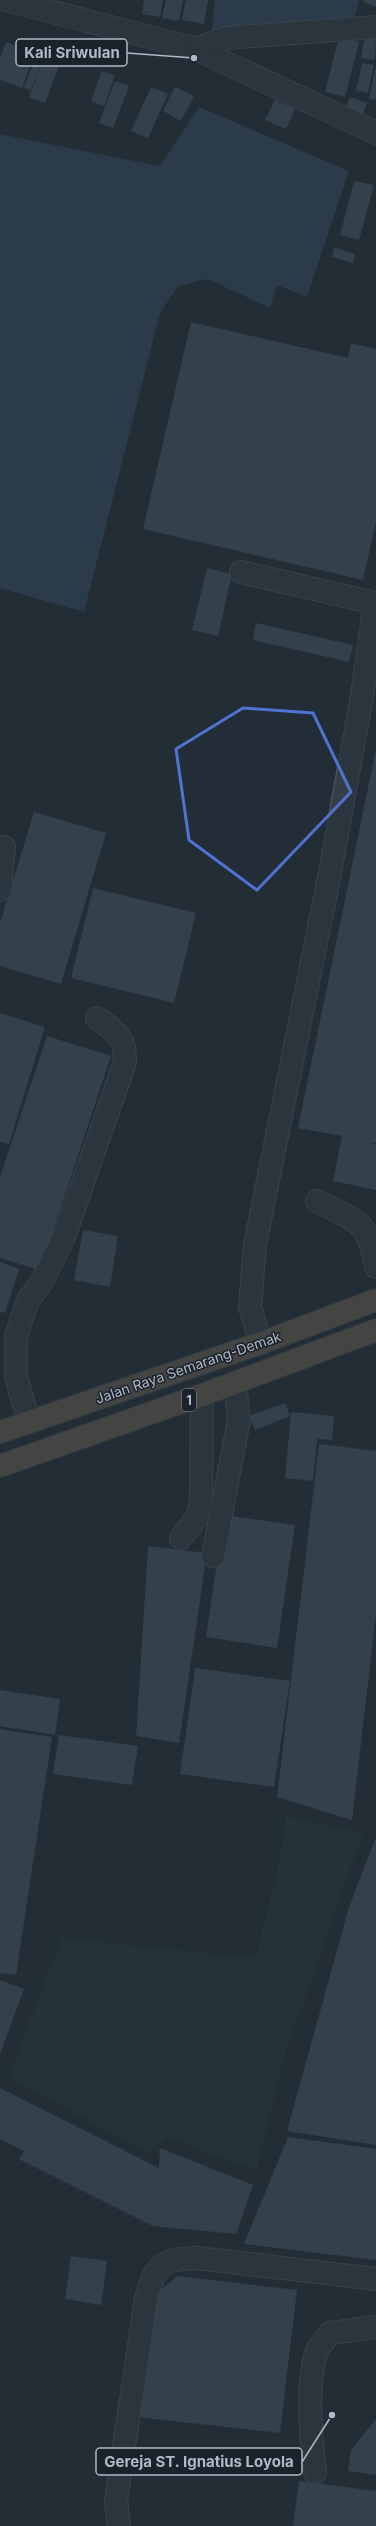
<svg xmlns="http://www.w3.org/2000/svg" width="376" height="2526" viewBox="0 0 376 2526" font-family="Inter,sans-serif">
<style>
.green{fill:#273b3a}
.water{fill:#384c5f}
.building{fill:#4a5762}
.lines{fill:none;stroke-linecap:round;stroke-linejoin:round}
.minor-casing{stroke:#535c65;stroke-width:24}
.highway-casing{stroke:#404952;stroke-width:24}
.minor{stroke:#353e47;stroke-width:22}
.highway{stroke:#6d6052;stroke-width:22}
.marked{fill:none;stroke:#5073d1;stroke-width:3;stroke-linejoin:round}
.labels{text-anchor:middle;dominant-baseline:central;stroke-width:3;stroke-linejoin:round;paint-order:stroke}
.shield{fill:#1a232c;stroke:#838c96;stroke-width:1}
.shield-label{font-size:13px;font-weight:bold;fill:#b0b9c4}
.street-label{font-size:14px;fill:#b0b9c4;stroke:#1a232c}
.leader{fill:none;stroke:#b0b9c4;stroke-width:1.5}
.callout-dot{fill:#b0b9c4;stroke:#1a232c;stroke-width:1.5}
.callout{fill:#1a232c;stroke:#b0b9c4;stroke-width:1.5}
.callout-label{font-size:15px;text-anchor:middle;font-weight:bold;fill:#b0b9c4}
</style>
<rect width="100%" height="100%" fill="#222d37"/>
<path class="green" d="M 286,1816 L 363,1833 L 283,2061 L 256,2171 L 167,2137 L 147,2153 L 8,2077 L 62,1938 L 255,1958 L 275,1882 Z"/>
<g class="water">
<path d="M 215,0 L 359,0 L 354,21 L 211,36 Z"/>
<path d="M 199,107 L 349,171 L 307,297 L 277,285 L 270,308 L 208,279 L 178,286 L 160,313 L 84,612 L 0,588 L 0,134 L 160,166 Z"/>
</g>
<g class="building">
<path d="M 144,0 L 163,0 L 160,17 L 142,14 Z"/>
<path d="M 166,0 L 183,0 L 179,21 L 162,18 Z"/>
<path d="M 186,0 L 208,0 L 204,24 L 182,20 Z"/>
<path d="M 364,0 L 376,0 L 376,7 L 363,2 Z"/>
<path d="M 365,36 L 376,38 L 375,60 L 361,58 Z"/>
<path d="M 339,37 L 359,42 L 345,97 L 325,92 Z"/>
<path d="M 6,42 L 35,53 L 22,88 L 0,80 L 0,58 Z"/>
<path d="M 38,51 L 45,54 L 31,90 L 24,88 Z"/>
<path d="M 45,55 L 61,61 L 45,103 L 29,97 Z"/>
<path d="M 362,63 L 374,65 L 368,93 L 356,91 Z"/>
<path d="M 375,69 L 376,69 L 376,100 L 369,99 Z"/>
<path d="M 102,71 L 115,76 L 104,106 L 91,101 Z"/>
<path d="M 115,81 L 129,86 L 113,128 L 99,123 Z"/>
<path d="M 151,87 L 168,94 L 148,138 L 131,131 Z"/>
<path d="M 175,87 L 194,96 L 181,121 L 163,111 Z"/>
<path d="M 350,97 L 367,103 L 362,116 L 345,110 Z"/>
<path d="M 275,100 L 295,109 L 286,129 L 265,120 Z"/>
<path d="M 354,181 L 374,185 L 359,240 L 340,235 Z"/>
<path d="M 334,247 L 355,254 L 353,263 L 332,257 Z"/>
<path d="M 191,322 L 348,358 L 351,343 L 376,349 L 376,522 L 363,580 L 143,529 Z"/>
<path d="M 207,568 L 232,574 L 218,636 L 192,630 Z"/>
<path d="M 256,623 L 353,645 L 349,662 L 253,640 Z"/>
<path d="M 376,749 L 376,1143 L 369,1143 L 376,1144 L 376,1190 L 333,1181 L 342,1136 L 298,1128 Z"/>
<path d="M 34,812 L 106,833 L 61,984 L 0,966 L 0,923 Z"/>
<path d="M 93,888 L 196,913 L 174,1003 L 71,978 Z"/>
<path d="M 0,1013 L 45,1027 L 9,1144 L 0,1142 Z"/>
<path d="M 47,1036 L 111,1056 L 40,1270 L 0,1258 L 0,1177 Z"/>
<path d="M 83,1230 L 118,1236 L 110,1287 L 74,1280 Z"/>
<path d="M 0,1262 L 19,1269 L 5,1313 L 0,1312 Z"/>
<path d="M 285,1403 L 290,1416 L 255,1430 L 249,1416 Z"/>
<path d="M 291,1412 L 334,1416 L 332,1440 L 317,1439 L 313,1481 L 285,1478 Z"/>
<path d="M 319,1444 L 376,1451 L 376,1614 L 352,1820 L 277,1797 Z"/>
<path d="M 224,1515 L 295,1525 L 277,1648 L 206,1637 Z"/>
<path d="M 148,1546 L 207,1553 L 179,1743 L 136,1736 Z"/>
<path d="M 195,1668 L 290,1681 L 274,1787 L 180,1774 Z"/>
<path d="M 0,1690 L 60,1699 L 55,1735 L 0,1726 Z"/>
<path d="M 0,1729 L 52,1737 L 16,1975 L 0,1973 Z"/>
<path d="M 59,1735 L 138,1746 L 132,1785 L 53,1774 Z"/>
<path d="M 376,1837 L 376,2145 L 287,2131 L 349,1907 Z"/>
<path d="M 0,1980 L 24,1989 L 0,2054 Z"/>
<path d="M 0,2088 L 159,2168 L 160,2148 L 253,2185 L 236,2234 L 153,2226 L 19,2159 L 24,2151 L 0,2139 Z"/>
<path d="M 288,2137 L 376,2149 L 376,2260 L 244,2244 Z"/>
<path d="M 71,2256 L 107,2261 L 101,2305 L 65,2299 Z"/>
<path d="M 178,2276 L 297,2290 L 280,2433 L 137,2417 L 150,2298 Z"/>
<path d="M 376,2419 L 376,2475 L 348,2471 L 351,2450 Z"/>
<path d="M 299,2481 L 376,2491 L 376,2526 L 293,2526 Z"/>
</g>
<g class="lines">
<g class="minor-casing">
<g id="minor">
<path d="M 6,0 L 196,49 L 376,133"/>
<path d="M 196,49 L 226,38 L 376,27"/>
<path d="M 241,572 L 375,603 L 361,702 L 329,878 L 255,1245 L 250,1307 L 261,1343"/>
<path d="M 0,890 L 4,847"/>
<path d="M 317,1201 C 357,1222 368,1219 376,1267"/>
<path d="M 29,1422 L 16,1377 L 16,1336 L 28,1300 L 40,1285 L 64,1237 L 125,1062 C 126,1037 116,1032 97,1018"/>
<path d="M 181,1538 L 197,1517 L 201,1501 L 202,1395"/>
<path d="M 213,1556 L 239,1420 L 235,1383"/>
<path d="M 315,2472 C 311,2439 306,2381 317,2351 C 320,2345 326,2339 330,2333 L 376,2327"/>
<path d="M 119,2526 L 116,2501 L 146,2298 C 156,2264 161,2259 197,2258 L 376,2279"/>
</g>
</g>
<g class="highway-casing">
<g id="highway">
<path d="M 0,1432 L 261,1343 L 376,1300"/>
<path d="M 0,1466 L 202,1395 L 376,1330"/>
</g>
</g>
<use href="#minor" class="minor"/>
<use href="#highway" class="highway"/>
</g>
<path d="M0 0H376V2526H0ZM 243,708 L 313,713 L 351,792 L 257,890 L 189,840 L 176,749 Z" fill="#222d37" fill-opacity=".55" fill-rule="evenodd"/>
<path class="marked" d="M 243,708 L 313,713 L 351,792 L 257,890 L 189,840 L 176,749 Z"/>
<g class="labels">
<rect class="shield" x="182" y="1389" width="14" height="22" rx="3"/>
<g class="shield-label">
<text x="189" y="1400">1</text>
</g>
<g class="street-label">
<text transform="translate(188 1367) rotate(-19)">Jalan Raya Semarang-Demak</text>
</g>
</g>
<path class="leader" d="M194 58L127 53M332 2415L302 2462"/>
<g class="callout-dot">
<circle cx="194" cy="58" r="4"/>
<circle cx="332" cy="2415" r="4"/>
</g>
<g class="callout">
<rect x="16" y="39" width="111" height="27" rx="4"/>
<rect x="96" y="2448" width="206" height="27" rx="4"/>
</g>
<g class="callout-label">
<text x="72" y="58">Kali Sriwulan</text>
<text x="199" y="2467">Gereja ST. Ignatius Loyola</text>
</g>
</svg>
